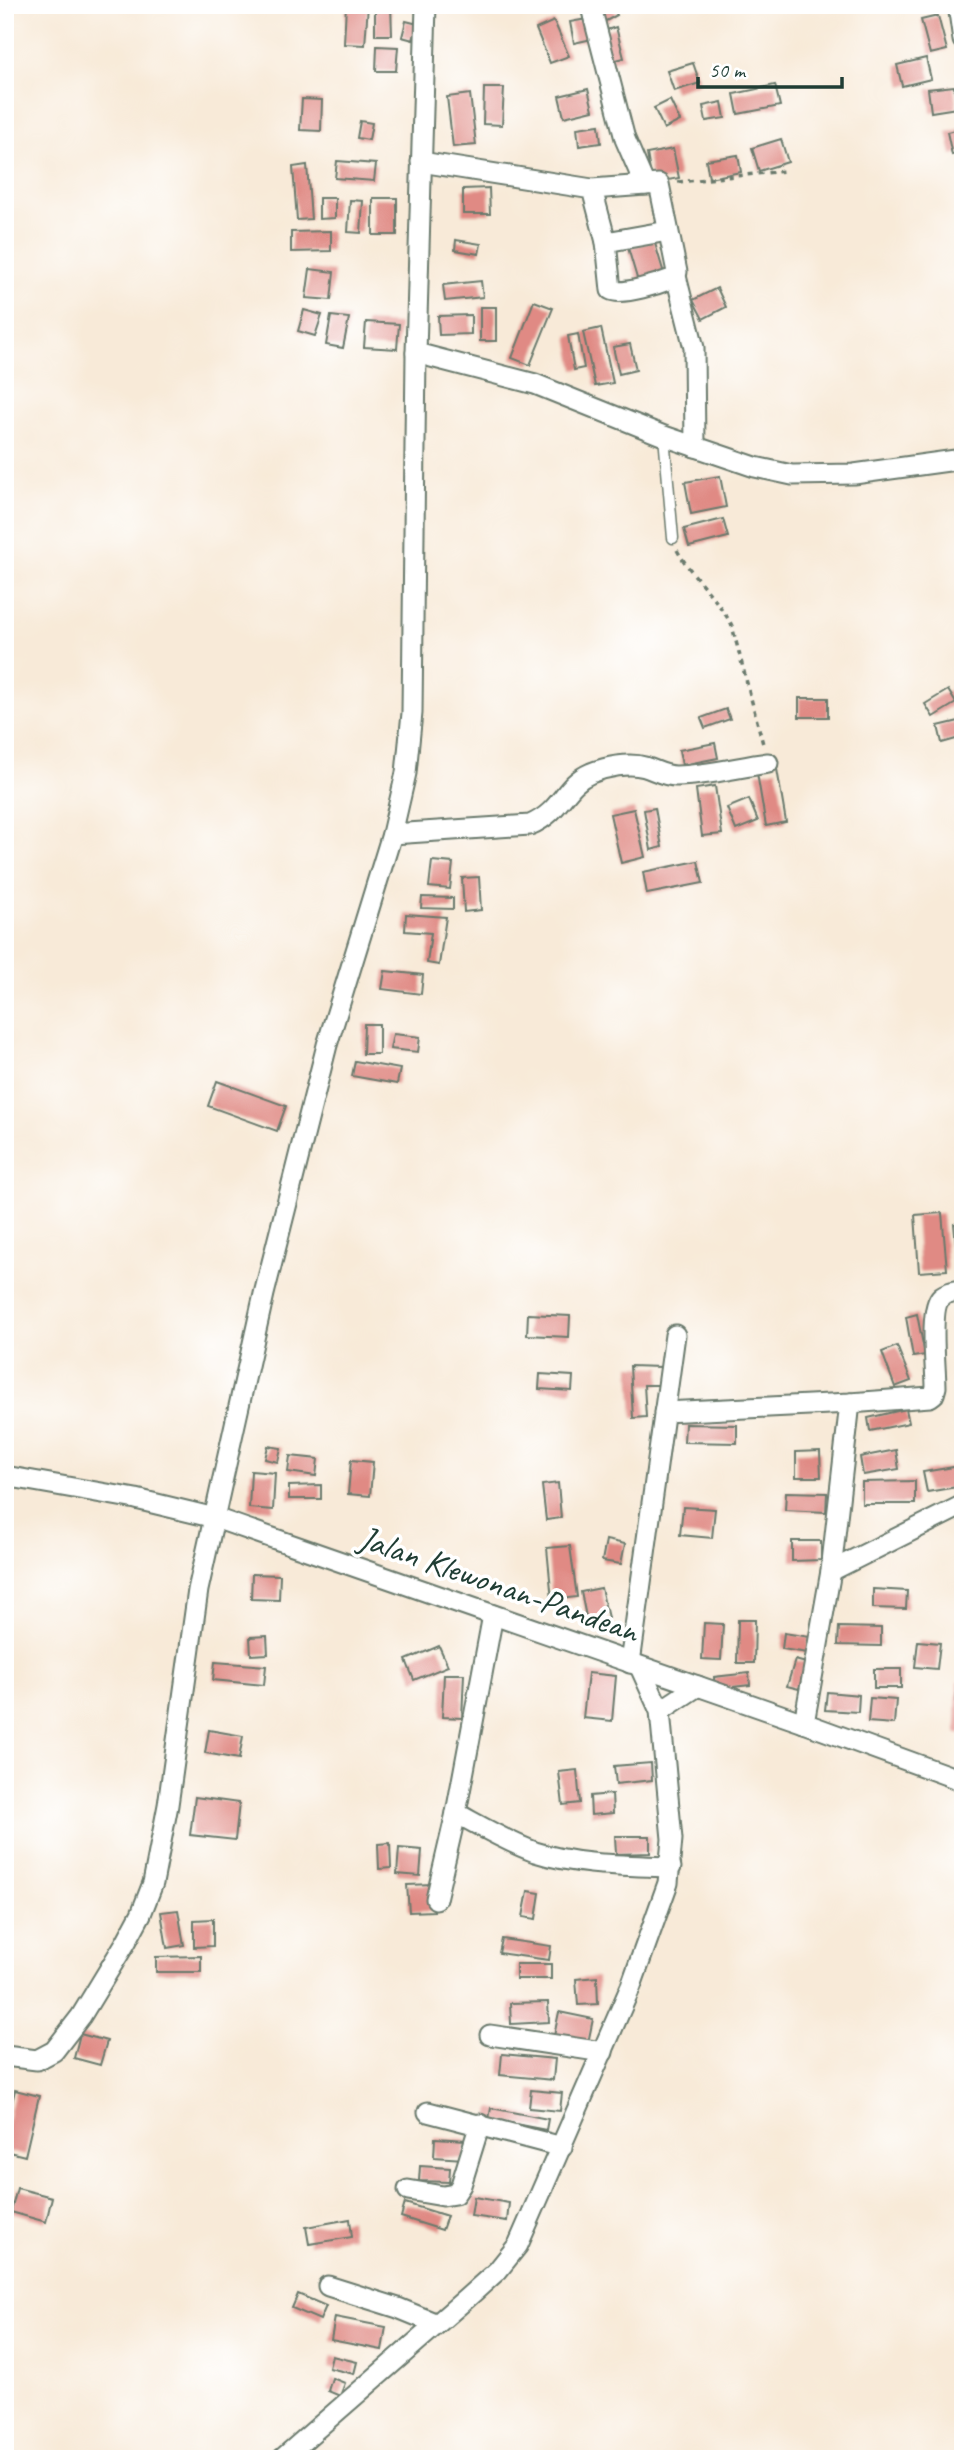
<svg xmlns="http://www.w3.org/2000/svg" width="968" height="2464" viewBox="0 0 968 2464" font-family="Caveat,sans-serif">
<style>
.building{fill:#e08a84}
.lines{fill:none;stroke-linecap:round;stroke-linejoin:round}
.service-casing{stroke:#6b7a6d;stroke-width:13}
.minor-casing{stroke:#6b7a6d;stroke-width:23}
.path{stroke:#6b7a6d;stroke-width:3.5;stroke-dasharray:5 5;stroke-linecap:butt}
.service{stroke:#fff;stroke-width:10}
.minor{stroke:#fff;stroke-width:19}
.labels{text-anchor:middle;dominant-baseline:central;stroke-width:7;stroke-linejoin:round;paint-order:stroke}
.street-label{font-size:35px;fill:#1f3d34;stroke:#fff}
</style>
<rect width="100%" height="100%" fill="#fff"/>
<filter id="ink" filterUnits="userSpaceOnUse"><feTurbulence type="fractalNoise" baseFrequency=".0143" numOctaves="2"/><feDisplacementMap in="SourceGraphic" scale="14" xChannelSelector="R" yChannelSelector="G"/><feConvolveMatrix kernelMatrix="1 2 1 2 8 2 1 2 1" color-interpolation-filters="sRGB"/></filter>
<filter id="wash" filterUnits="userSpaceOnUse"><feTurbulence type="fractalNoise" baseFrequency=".00686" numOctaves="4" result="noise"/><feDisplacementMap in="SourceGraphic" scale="28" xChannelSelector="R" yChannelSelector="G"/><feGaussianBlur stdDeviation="1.57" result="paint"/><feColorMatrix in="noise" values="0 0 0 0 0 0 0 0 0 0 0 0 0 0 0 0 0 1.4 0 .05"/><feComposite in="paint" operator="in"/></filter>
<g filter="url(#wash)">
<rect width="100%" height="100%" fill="#f8ead8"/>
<g id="blocks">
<g class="building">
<path d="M 346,5 L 368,5 L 365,45 L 344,44 Z"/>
<path d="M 375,5 L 391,5 L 392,35 L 375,35 Z"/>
<path d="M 596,5 L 612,5 L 617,15 L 604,22 Z"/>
<path d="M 938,16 L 947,50 L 930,54 L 921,20 Z"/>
<path d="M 587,19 L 592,39 L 574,43 L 570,22 Z"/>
<path d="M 406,21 L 418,24 L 413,40 L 402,37 Z"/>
<path d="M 554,21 L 569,56 L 550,63 L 536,29 Z"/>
<path d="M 616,27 L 624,58 L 608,62 L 600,32 Z"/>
<path d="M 377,46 L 398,47 L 396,71 L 376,71 Z"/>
<path d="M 926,58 L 931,79 L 902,86 L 897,65 Z"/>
<path d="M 693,63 L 700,83 L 674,91 L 667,71 Z"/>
<path d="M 775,85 L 780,106 L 738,114 L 734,94 Z"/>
<path d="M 954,86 L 957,108 L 931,112 L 928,89 Z"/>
<path d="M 484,88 L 504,88 L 502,125 L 483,124 Z"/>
<path d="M 588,89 L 593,110 L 564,117 L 559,96 Z"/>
<path d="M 470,94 L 476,145 L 453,147 L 447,97 Z"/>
<path d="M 302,99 L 322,100 L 321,131 L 300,130 Z"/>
<path d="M 670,100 L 680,121 L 664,129 L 654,108 Z"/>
<path d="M 722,102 L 725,118 L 706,121 L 703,106 Z"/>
<path d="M 360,121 L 372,123 L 369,140 L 357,138 Z"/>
<path d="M 599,125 L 601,143 L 579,146 L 577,128 Z"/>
<path d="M 963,128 L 963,152 L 952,155 L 947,132 Z"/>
<path d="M 781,139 L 788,162 L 759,171 L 752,148 Z"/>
<path d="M 673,149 L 679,178 L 652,183 L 647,154 Z"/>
<path d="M 738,155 L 741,172 L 709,178 L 706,160 Z"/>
<path d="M 337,161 L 376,164 L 374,181 L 335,178 Z"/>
<path d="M 307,165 L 311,219 L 297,220 L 293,167 Z"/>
<path d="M 489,188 L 490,214 L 463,214 L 463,189 Z"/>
<path d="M 319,198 L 335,198 L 335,218 L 319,219 Z"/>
<rect x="373" y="198" width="24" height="37"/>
<path d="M 350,200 L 363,201 L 361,233 L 348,232 Z"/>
<path d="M 331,231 L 331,251 L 291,252 L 291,232 Z"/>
<path d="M 456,240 L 481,244 L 479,254 L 455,250 Z"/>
<path d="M 654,240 L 665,277 L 639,285 L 628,248 Z"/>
<path d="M 310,269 L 334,272 L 331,300 L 306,298 Z"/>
<path d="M 481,281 L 483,297 L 445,301 L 443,285 Z"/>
<path d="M 717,288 L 726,307 L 703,319 L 693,300 Z"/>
<path d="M 534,301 L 553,308 L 530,365 L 512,358 Z"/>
<rect x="480" y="307" width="16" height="34"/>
<path d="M 304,310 L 322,315 L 315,336 L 298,331 Z"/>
<path d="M 471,315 L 471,334 L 439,335 L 438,316 Z"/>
<path d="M 331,316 L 349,318 L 343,348 L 326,345 Z"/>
<path d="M 366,322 L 399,324 L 397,349 L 364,347 Z"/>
<path d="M 601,328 L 613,383 L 595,386 L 583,332 Z"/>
<path d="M 578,334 L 584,368 L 574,370 L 568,336 Z"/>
<path d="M 630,344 L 636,370 L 619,374 L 613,347 Z"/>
<path d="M 720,476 L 726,507 L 691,514 L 685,482 Z"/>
<path d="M 723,519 L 728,537 L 689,547 L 684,529 Z"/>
<path d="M 948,690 L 956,703 L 933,717 L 925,704 Z"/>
<rect x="799" y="698" width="29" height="19"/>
<path d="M 726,709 L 730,719 L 705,728 L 701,718 Z"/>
<path d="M 959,721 L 963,737 L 942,743 L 938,726 Z"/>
<path d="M 715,743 L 718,758 L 682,765 L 679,750 Z"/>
<path d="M 777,769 L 786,822 L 766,826 L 757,773 Z"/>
<path d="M 715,786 L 722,834 L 702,836 L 696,789 Z"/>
<path d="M 749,799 L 758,821 L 736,830 L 727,808 Z"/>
<path d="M 655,808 L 662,847 L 651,850 L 644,810 Z"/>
<path d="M 634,809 L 645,857 L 621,863 L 610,814 Z"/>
<path d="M 432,861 L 453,863 L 450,889 L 429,887 Z"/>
<path d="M 698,861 L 703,883 L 647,894 L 643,872 Z"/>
<path d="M 479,877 L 481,910 L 464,912 L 462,878 Z"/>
<path d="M 422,897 L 453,898 L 453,909 L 421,908 Z"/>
<path d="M 406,914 L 446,917 L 439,965 L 427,963 L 431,933 L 405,931 Z"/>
<path d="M 385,971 L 423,975 L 421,994 L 382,989 Z"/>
<path d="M 364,1024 L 379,1024 L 379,1054 L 363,1054 Z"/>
<path d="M 393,1034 L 420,1037 L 418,1052 L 390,1049 Z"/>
<path d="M 355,1061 L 400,1069 L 397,1084 L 352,1076 Z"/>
<path d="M 217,1081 L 286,1106 L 277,1131 L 208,1106 Z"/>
<path d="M 942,1213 L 947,1270 L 919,1272 L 915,1215 Z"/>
<path d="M 963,1223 L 963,1265 L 958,1266 L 954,1224 Z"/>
<path d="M 528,1314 L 570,1316 L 569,1337 L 527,1335 Z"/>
<path d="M 917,1314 L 925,1355 L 913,1357 L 906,1317 Z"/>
<path d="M 897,1346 L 911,1381 L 895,1387 L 882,1352 Z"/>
<path d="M 630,1366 L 661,1367 L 660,1385 L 644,1385 L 646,1417 L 633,1418 Z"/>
<path d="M 540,1374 L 573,1376 L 572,1391 L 539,1389 Z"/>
<path d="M 906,1409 L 909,1423 L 870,1431 L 868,1418 Z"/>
<path d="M 685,1424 L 737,1425 L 737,1443 L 684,1442 Z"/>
<path d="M 268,1446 L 281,1448 L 278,1462 L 265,1459 Z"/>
<path d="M 896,1450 L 899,1469 L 863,1475 L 860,1457 Z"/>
<path d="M 820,1451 L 821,1477 L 796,1477 L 796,1452 Z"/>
<path d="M 290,1456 L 318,1459 L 316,1476 L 288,1472 Z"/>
<path d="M 351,1460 L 373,1462 L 370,1496 L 348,1494 Z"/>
<path d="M 960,1466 L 963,1486 L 927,1492 L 923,1472 Z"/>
<path d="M 251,1471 L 275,1473 L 273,1510 L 249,1508 Z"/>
<path d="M 915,1481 L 915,1504 L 862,1504 L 862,1482 Z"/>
<path d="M 558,1483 L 561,1518 L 546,1520 L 542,1485 Z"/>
<path d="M 321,1485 L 321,1499 L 289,1499 L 289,1486 Z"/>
<path d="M 786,1492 L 827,1493 L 826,1512 L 785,1510 Z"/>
<path d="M 683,1507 L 715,1509 L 712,1538 L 680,1535 Z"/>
<path d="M 606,1540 L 625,1544 L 621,1564 L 602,1561 Z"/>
<path d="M 792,1541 L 821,1541 L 821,1560 L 792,1561 Z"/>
<path d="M 570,1546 L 577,1597 L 552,1600 L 547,1548 Z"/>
<path d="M 252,1574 L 280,1575 L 279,1600 L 251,1599 Z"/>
<path d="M 601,1588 L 608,1618 L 587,1622 L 581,1592 Z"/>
<path d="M 873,1589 L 907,1591 L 906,1609 L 873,1608 Z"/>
<path d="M 738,1620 L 755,1620 L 754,1663 L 737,1663 Z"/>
<path d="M 704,1623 L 723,1624 L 721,1660 L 702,1659 Z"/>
<path d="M 839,1627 L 881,1628 L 881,1646 L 838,1645 Z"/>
<path d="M 784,1633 L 810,1637 L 808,1653 L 782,1649 Z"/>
<path d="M 267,1636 L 268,1654 L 251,1655 L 250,1637 Z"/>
<path d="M 918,1641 L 940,1643 L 937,1669 L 915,1667 Z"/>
<path d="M 439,1646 L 448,1666 L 414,1680 L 406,1660 Z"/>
<path d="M 795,1660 L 806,1663 L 799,1689 L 787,1686 Z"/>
<path d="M 215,1662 L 266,1666 L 264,1685 L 213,1680 Z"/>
<rect x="874" y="1669" width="27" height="19"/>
<path d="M 588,1673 L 616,1676 L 612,1721 L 583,1718 Z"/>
<path d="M 749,1673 L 750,1685 L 715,1689 L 714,1677 Z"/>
<path d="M 444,1674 L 464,1674 L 462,1718 L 442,1717 Z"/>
<path d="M 957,1682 L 963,1682 L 963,1734 L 956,1733 Z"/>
<path d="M 827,1692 L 859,1695 L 858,1712 L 825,1710 Z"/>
<path d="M 870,1698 L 896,1700 L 894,1724 L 868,1722 Z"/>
<path d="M 209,1730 L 243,1736 L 239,1759 L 205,1753 Z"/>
<path d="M 651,1763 L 652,1780 L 616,1784 L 614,1766 Z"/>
<path d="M 577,1770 L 580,1803 L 563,1805 L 559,1772 Z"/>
<path d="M 612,1794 L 613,1813 L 591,1815 L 590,1796 Z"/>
<path d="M 195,1797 L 239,1803 L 235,1840 L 190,1835 Z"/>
<path d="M 615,1836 L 650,1836 L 650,1853 L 616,1854 Z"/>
<path d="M 390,1843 L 391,1868 L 379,1869 L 378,1844 Z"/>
<path d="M 399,1848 L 422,1850 L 420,1876 L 397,1874 Z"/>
<path d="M 433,1884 L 434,1911 L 409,1912 L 407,1885 Z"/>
<path d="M 528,1891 L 540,1893 L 536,1919 L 523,1917 Z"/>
<path d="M 178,1910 L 184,1945 L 167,1948 L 161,1912 Z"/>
<path d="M 213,1919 L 213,1946 L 194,1947 L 194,1920 Z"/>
<path d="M 502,1939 L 551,1946 L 549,1960 L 499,1953 Z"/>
<path d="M 201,1956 L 201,1972 L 156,1972 L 156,1957 Z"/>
<rect x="516" y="1964" width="35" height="15"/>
<path d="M 597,1977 L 598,2004 L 578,2005 L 576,1979 Z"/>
<path d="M 548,2002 L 549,2022 L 511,2024 L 510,2003 Z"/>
<path d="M 559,2012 L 593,2019 L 588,2043 L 554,2036 Z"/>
<path d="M 80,2034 L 107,2041 L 100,2065 L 74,2058 Z"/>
<path d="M 502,2054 L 555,2059 L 553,2080 L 500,2075 Z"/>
<path d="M 15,2090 L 39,2096 L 25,2156 L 5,2151 L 5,2132 Z"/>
<path d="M 531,2090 L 562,2093 L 560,2111 L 529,2108 Z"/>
<path d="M 491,2108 L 548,2119 L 546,2130 L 489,2119 Z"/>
<path d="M 435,2138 L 466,2140 L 464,2159 L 434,2157 Z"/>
<path d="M 420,2166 L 450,2168 L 449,2182 L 419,2181 Z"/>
<path d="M 17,2188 L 52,2197 L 46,2222 L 11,2212 Z"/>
<path d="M 474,2197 L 509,2203 L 507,2221 L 471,2216 Z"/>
<path d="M 405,2203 L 447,2216 L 442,2230 L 401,2217 Z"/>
<path d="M 350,2219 L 352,2237 L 309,2244 L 306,2227 Z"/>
<path d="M 298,2294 L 326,2306 L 320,2320 L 292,2308 Z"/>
<path d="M 335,2317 L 386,2327 L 382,2350 L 331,2340 Z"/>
<path d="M 332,2356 L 357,2362 L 354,2374 L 329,2368 Z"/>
<path d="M 332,2378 L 345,2383 L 340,2396 L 328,2391 Z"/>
</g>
</g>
</g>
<g filter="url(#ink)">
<use href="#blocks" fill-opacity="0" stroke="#6b7a6d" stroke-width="2"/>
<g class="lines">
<g class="service-casing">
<path id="service" d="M 664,436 L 673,538"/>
</g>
<g class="minor-casing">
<g id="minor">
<path d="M 958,5 L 963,40"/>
<path d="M 592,11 L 625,139 L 645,185"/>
<path d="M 421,162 L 592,189 L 659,184 L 677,272 L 674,278 C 661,283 622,296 611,290 L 606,242 L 592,189"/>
<path d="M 606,242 L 668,231"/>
<path d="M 676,276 L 694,348 L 695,447"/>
<path d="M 416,353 L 535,384 L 664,436 L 755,467 L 792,475 L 854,474 L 963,459"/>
<path d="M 392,834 L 530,825 C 563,811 563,785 591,773 C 606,767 629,762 645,767 C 655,770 664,776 676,776 C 706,776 738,767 768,763"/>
<path d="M 664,1412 L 850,1403 L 930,1397 L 934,1394 L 936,1387 C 936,1369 929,1308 941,1297 C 946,1292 956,1291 963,1290"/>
<path d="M 5,1476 L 136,1499 L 215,1518 L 804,1723 L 963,1781"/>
<path d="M 831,1571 L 963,1505"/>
<path d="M 630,1663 L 675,1335"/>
<path d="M 660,1711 L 698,1686"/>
<path d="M 804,1723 L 831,1571 L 850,1403"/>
<path d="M 456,1813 C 482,1827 507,1842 535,1852 C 579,1866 625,1865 671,1867"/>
<path d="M 436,1899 L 456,1813 L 493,1615"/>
<path d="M 490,2035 L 603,2052"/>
<path d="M 5,2056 L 37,2060 L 54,2051 L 81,2016 L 126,1942 L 141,1914 L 153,1883 L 168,1805 L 198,1590 L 264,1294 L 327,1045 L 392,834 L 406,773 L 412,713 L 416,353 L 426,5"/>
<path d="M 428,2112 L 562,2147"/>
<path d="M 408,2190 L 443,2196 L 455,2194 L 461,2185 L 480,2124"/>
<path d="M 328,2286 L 398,2308 L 437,2324"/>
<path d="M 282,2459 L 467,2298 L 498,2270 L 518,2245 L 631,1986 L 668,1883 L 672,1839 L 660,1711 L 640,1667"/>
</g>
</g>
<g class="path">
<path d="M 678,182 L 784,171"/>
<path d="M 677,550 C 692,577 718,598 732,626 L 763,744"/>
</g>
<use href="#service" class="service"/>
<use href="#minor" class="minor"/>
</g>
</g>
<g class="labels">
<g class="street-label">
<text transform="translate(499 1584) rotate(19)">Jalan Klewonan-Pandean</text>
</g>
</g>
<rect width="968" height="2464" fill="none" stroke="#fff" stroke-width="28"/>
<path d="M698 77v10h144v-10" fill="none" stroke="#1f3d34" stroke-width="3.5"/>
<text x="709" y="77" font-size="21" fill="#1f3d34" stroke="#ffffff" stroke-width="5" paint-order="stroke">50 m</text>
</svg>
